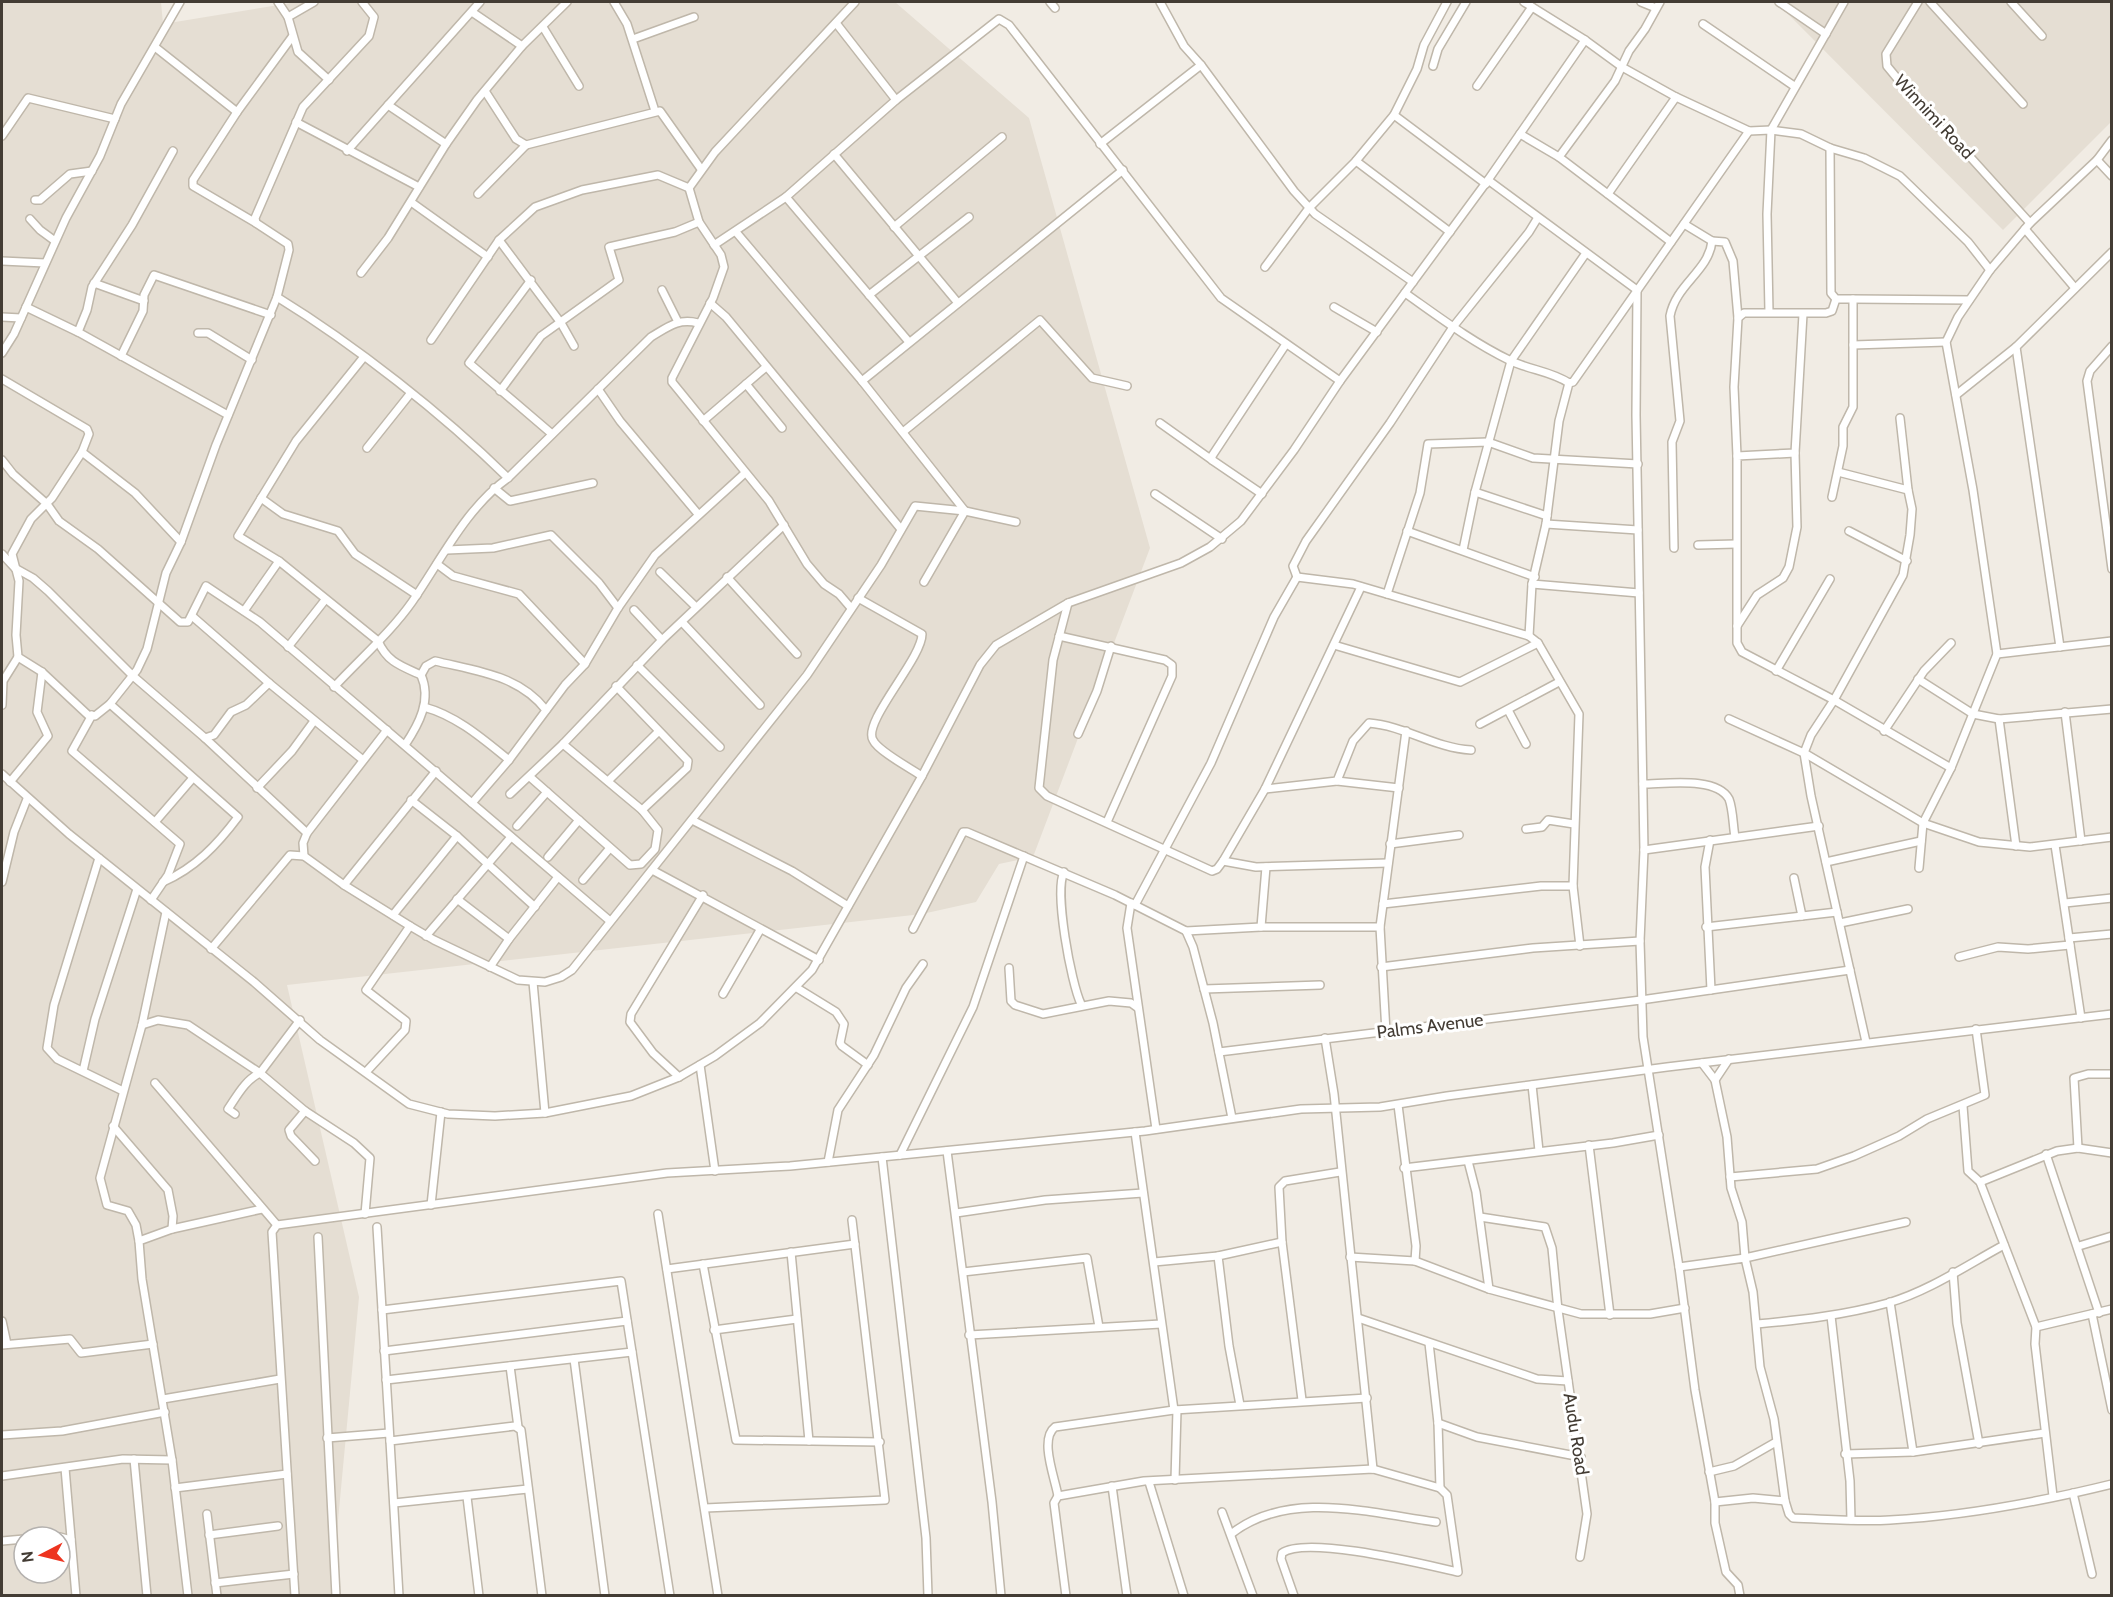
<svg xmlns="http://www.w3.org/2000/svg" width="2113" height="1597" viewBox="0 0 2113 1597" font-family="Cabin,sans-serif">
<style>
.residential{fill:#e5ded3;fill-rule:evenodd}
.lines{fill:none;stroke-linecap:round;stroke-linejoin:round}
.street-casing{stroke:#bfb7aa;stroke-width:10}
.street{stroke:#fff;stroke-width:7}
.labels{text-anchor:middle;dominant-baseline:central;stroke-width:6;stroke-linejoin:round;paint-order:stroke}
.street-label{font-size:18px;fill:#433c34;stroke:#fff}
</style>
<rect width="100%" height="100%" fill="#f1ece4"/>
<g class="residential">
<path d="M 2,2 L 161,2 L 163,24 L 297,2 L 895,2 L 1029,118 L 1150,548 L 1033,857 L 999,864 L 976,902 L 922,914 L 287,985 L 359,1297 L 331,1595 L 2,1596 ZM 24,1537 L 60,1537 L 60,1573 L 24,1573 Z"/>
<path d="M 1776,2 L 2111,2 L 2111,122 L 2003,230 Z"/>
</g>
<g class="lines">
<g class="street-casing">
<g id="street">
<path d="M 278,2 L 288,17 L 298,52 L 329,80"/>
<path d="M 362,2 L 374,17 L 369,36 L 303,107 L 255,218 L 256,223 L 288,244 L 289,250 L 277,297 C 355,345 443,414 508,478"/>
<path d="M 614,2 L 627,24 L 655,111"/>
<path d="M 1050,2 L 1055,8"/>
<path d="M 1160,2 L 1184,46 L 1201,65"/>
<path d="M 1524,2 L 1585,40 L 1622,67 L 1676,97 L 1749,131 L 1573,382 L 1569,383 L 1559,421 L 1546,524 L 1532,584 L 1529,636"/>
<path d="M 1641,2 L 1656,8"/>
<path d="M 1660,2 L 1645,29 L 1629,51 L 1615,81 L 1559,157 L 1671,242"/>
<path d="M 1779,2 L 1826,34"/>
<path d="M 1918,2 L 1886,54 L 1887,66 L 1933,122 L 1963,149 L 2030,223"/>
<path d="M 1930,2 L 2023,104"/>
<path d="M 2011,2 L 2042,36"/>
<path d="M 472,12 L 522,46"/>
<path d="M 288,17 L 314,2"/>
<path d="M 836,23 L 896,100"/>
<path d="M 1703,24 L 1794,86"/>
<path d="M 543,27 L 579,86"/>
<path d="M 633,39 L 694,17"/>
<path d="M 155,47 L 237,112 L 292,37"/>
<path d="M 1433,66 L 1438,49 L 1466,2"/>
<path d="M 1477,86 L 1532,7"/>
<path d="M 485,91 L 516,139 L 526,145 L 660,111 L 701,169"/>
<path d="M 388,105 L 446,144"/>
<path d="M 237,112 L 193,180 L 193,186 L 256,223"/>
<path d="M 1394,115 L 1486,184"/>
<path d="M 296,122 L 419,187"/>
<path d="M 1749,131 L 1771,130 L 1801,134 L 1830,148 L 1864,158 L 1900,176 L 1968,242 L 1990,270"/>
<path d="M 1520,134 L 1559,157"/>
<path d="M 2,136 L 28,98 L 115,119"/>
<path d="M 1100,144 L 1201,65 L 1294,191 L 1315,214 L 1413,282"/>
<path d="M 1830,148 L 1831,293 L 1836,299 L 1853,299 L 1853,407 L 1843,427 L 1843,446 L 1832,497"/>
<path d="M 347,151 L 480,2"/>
<path d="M 834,154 L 958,303"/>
<path d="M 2097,160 L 2112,176"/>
<path d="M 1356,161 L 1450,232"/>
<path d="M 1488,180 L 1637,290"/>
<path d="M 478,194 L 526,145"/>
<path d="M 1608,194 L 1676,97"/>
<path d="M 786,197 L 909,342"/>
<path d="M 35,200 L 40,200 L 70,174 L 92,171"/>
<path d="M 411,202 L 488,257"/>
<path d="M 30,219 L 40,230 L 55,241"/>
<path d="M 894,227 L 1002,137"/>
<path d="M 2025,229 L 2075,288"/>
<path d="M 736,232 L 862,381 L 965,511 L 924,582"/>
<path d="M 499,240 L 561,323 L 574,346"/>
<path d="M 1712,241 L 1725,242 L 1733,261 L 1738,318"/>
<path d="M 714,245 L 786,197 L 896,100 L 999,19 L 1009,25 L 1221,298 L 1340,381"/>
<path d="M 2,261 L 45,263"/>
<path d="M 1265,267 L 1309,208 L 1355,162 L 1394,115 L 1417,69 L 1424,45 L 1447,2"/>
<path d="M 361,273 L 388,238 L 446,144 L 477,100 L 522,46 L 567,2"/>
<path d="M 531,280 L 469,363 L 552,434"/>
<path d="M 94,283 L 144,301"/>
<path d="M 662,290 L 678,322"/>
<path d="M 1637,290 L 1636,415 L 1644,850 L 1640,941 L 1643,1037 L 1679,1267 L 1695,1390 L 1715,1502 L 1715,1523 L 1726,1572 L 1738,1585 L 1740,1596"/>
<path d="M 1405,293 C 1439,317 1472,342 1509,360 C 1529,370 1551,371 1569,383"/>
<path d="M 869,295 L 969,217"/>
<path d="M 1853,299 L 1969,300"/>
<path d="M 710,303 L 726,317 L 900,528"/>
<path d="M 26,307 L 78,332 L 87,310 L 92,287 L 132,225 L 173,151"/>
<path d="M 1334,307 L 1377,332"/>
<path d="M 1769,312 L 1767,214 L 1771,130 L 1844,2"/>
<path d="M 1803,314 L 1795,453 L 1737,456 L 1737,643 L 1742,652 L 1834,700 L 1951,768"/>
<path d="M 2,317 L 21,318"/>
<path d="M 78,332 L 228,415"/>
<path d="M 198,333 L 208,333 L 252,360"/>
<path d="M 431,340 L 499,240 L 535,207 L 582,190 L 658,175 L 689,188"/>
<path d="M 1853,345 L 1946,342"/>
<path d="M 2112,346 L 2090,371 L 2087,381 L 2112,569"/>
<path d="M 2,353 L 14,334 L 66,218 L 100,156 L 121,104 L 180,2"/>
<path d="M 121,356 L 143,311 L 144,295 L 154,275 L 271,315"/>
<path d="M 363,358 L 296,441 L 238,536 L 279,561 L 378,641 C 387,662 401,666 421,675 L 426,666 L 435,661 C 476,671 519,675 546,710"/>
<path d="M 2,379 L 87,429 L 89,434 L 82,452 L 52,498 L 31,519 L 12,554 L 19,581 L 16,635 L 18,657 L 42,672 L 88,715 L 95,716 L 110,704 L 137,670 L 147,649 L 166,573 L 181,542 L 216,445 L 277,297"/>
<path d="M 862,381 L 1123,170"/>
<path d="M 746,384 L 782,428"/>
<path d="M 598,389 L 620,421 L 698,514"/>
<path d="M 500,391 L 541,336 L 619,280 L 609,247 L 675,232 L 699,222"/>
<path d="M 1956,395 L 2016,347"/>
<path d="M 1900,418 L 1908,490"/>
<path d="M 703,421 L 766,367"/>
<path d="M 1160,423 L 1212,460"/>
<path d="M 903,432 L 1040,320 L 1092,378 L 1127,386"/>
<path d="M 367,448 L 410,394"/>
<path d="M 82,452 L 135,493 L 181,542"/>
<path d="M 1737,456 L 1734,387 L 1738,318 L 1744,313 L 1826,313 L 1832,311 L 1836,299"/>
<path d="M 2,460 L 13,474 L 47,504 L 59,521 L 98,549 L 180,622 L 188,622 L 206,586 L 260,622 L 610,921"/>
<path d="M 1838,472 L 1908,490 L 1912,509 L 1910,535 L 1903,575 L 1834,700 L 1811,735 L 1804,753 L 1811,796 L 1866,1042"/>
<path d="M 494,488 L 510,501 L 593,483"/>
<path d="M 1475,492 L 1547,516"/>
<path d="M 1155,494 L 1222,539"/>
<path d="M 1262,494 L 1212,460 L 1212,456 L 1286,344"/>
<path d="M 261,498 L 283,514 L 338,531 L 355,554 L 417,595"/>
<path d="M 1546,524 L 1638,530"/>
<path d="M 1407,531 L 1535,577"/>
<path d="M 1849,531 L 1907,561"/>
<path d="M 1698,545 L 1736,544"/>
<path d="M 1674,548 L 1672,442 L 1680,421 L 1670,316 C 1676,284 1709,271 1712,241 L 1684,224"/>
<path d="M 447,550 L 493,548 L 551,535 L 599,583 L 618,608"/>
<path d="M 1463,550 L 1475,492 L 1511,361 L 1586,253"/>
<path d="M 2,554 L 15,568 L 33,578 L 48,591 L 133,676 L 205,738 L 214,735 L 231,712 L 246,705 L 269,683 L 192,616"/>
<path d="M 437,564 L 453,576 L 519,594 L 585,664"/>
<path d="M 660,572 L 696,607"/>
<path d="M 727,577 L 797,654"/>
<path d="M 1297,577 L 1353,584 L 1529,636 L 1538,643 L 1579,714 L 1573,886 L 1580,946"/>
<path d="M 1297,577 L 1293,566 L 1306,541 L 1390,423 L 1453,327 L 1529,232 L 1537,219"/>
<path d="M 1532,584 L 1639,593"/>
<path d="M 1387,594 L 1420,493 L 1428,444 L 1488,442 L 1533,458 L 1638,464"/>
<path d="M 858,598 L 922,634 C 922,659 862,722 873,740 C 878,751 910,768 922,776"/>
<path d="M 1068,603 L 1053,660 L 1039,788 L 1047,796 L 1212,871 L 1217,869 L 1223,861 L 1265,789 L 1361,587"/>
<path d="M 851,608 L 839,594 L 824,584 L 807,564 L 769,501 L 672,382 L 672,378 L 713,298 L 724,267 L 721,255 L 699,222 L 689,188 L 715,152 L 855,2"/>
<path d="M 634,610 L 662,640"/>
<path d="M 244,611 L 279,561"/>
<path d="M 682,622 L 760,705"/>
<path d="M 1737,626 L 1757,595 L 1783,578 L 1789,567 L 1797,527 L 1795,453"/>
<path d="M 1059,636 L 1165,660 L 1172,665 L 1172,676 L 1107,822"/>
<path d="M 1334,645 L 1460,682 L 1538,643"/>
<path d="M 288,647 L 325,600"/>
<path d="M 2060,647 L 2016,347 L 2112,252"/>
<path d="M 1997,654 L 2112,641"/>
<path d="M 637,665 L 720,747"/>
<path d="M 1776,671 L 1830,579"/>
<path d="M 1918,679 L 1973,714 L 1999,719 L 2112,709"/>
<path d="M 269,683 L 363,760"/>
<path d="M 616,686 L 688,761 L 687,768 L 642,810"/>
<path d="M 334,687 C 360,659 391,632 412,602 C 441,560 466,508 508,478 L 651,337 C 668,327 678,318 698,323"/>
<path d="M 110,704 L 238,817 C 217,845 195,868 163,882"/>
<path d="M 2,705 L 3,681 L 18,657"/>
<path d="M 424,707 C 457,716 483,739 509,760"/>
<path d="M 1508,710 L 1526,744"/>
<path d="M 2065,712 L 2081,841"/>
<path d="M 92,715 L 72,751 L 180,844 L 168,875 L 151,900"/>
<path d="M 1729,719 L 1806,754 L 1923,823 L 1979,842 L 2030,847 L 2112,837"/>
<path d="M 1999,719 L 2016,846"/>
<path d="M 1480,724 L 1559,682"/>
<path d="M 1884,731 L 1924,671 L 1951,643"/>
<path d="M 1078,734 L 1097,691 L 1111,646"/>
<path d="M 205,738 L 307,833"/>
<path d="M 405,745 C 419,724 432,700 421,675"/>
<path d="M 2,774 L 69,834 L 254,982 L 320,1040 L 409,1104 L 448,1114 L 495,1116 L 545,1113 L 631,1096 L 679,1077 L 715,1056 L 760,1023 L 812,970 L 922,776 L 980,665 L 996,645 L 1068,603 L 1181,563 L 1210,547 L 1241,521 L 1294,450 L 1340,381 L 1488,180 L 1585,40"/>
<path d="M 530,777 L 630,865 L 641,864 L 655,849 L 658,830 L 642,810 L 563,744"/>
<path d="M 608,781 L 658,732"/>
<path d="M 1337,781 L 1399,788"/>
<path d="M 10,782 L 48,736 L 37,712 L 42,672"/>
<path d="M 1643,784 C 1665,784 1717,776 1729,799 C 1733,809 1733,826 1735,837"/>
<path d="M 257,788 L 292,751 L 314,721"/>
<path d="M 1265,789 L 1337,781 L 1353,741 L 1369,723 C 1405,726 1435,748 1471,750"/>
<path d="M 510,794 L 563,744 L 662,640 L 784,525"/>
<path d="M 411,800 L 457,836 L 535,907"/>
<path d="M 472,803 L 509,760 L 565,685 L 585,664 L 618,608 L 655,555 L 745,473"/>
<path d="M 692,820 L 792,871 L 848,906"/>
<path d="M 155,822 L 192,779"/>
<path d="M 517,826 L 547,792"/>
<path d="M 1526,829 L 1542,827 L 1548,820 L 1574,824"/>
<path d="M 1710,840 L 1705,867 L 1711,990"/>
<path d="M 1390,844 L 1459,835"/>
<path d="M 2055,845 L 2081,1018"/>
<path d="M 1644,850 L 1819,826"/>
<path d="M 548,857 L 579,820"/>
<path d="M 99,858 L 54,1005 L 47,1048 L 57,1059 L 123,1091"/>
<path d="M 1223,861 L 1256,867 L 1388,863"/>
<path d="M 1826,862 L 1921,841"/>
<path d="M 1919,868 L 1923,823 L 1951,768 L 1997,654 L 1973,490 L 1946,342 L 1958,317 L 1990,270 L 2030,223 L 2097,160 L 2112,140"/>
<path d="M 654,871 L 819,960"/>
<path d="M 1064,872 C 1054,891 1071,983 1081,1004"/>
<path d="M 1794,878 L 1802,916"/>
<path d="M 583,880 L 610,848"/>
<path d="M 2,882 L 14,832 L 27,799"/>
<path d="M 344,885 L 304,856 L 303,843 L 307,833 L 387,730"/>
<path d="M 457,899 L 509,939"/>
<path d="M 1131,903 L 1127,928 L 1156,1129"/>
<path d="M 2065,903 L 2112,898"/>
<path d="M 1383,904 L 1541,886 L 1573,886"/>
<path d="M 1135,905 L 1211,763 L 1274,617 L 1297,577"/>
<path d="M 393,915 L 457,836"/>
<path d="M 1840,923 L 1908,909"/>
<path d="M 410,926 L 434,940 L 518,980 L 545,982 L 561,977 L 572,970 L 807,675 L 881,565 L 915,506 L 965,511 L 1016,522"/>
<path d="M 1261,927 L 1266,867"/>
<path d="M 1706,927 L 1837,912"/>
<path d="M 913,929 L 963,832 L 967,832 L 1115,895 L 1186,931 L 1193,947 L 1213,1023 L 1232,1118"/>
<path d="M 1186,931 L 1261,927 L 1380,927"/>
<path d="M 426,936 L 511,837"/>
<path d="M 2069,938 L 2112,934"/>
<path d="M 211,949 L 290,855 L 304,856"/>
<path d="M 1959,957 L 1998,947 L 2028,949 L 2070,945"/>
<path d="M 490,967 L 509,939 L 558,877"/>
<path d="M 1381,967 L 1533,948 L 1640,941"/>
<path d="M 1009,968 L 1011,1001 L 1015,1005 L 1043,1014 L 1109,1001 L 1131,1003 L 1138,1008"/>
<path d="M 533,982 L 545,1113"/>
<path d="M 797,988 L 836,1012 L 844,1024 L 840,1043 L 842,1046 L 868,1065"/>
<path d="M 1204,989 L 1320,985"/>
<path d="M 723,994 L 760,930"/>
<path d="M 142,1025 L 158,1020 L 188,1025 L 260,1073 L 305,1111 L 354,1143 L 370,1158 L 365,1214"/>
<path d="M 1386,1032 L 1380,927 L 1406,731"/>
<path d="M 1325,1038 L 1334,1094 L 1373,1469"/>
<path d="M 1219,1052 L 1641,1000 L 1850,970"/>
<path d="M 1702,1063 L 1715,1080 L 1727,1137 L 1731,1188 L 1742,1222 L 1745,1258 L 1906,1222"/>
<path d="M 700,1065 L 715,1171"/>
<path d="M 83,1071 L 95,1019 L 137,889"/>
<path d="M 366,1072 L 405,1030 L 406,1021 L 366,990 L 410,926 L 344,885 L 436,771"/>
<path d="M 679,1077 L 653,1053 L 630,1022 L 631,1014 L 703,895"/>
<path d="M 1715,1080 L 1729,1059"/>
<path d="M 155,1083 L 277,1225"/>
<path d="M 1532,1085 L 1539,1151"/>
<path d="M 1398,1105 L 1416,1246 L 1415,1261"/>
<path d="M 1963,1106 L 1968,1171 L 1980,1182 L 2036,1327 L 2035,1344 L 2053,1496"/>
<path d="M 305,1111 L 289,1130 L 291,1136 L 315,1161"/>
<path d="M 235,1114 L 228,1109 C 237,1096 245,1080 260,1073 L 300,1020"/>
<path d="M 113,1126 L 168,1190 L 173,1216 L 172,1229"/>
<path d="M 1135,1132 L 1174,1410"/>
<path d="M 1589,1145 L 1610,1315"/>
<path d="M 2078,1148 L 2074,1078 L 2088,1074 L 2112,1074"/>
<path d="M 947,1151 L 992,1502 L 1001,1596"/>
<path d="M 2046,1154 L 2099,1313"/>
<path d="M 900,1155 L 973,1007 L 1024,856"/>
<path d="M 882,1157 L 926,1538 L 928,1596"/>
<path d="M 1468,1161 L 1476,1192 L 1489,1289"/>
<path d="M 828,1162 L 838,1110 L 874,1055 L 906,988 L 923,964"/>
<path d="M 1404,1168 L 1613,1143 L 1659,1135"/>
<path d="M 1730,1177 L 1817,1169 L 1854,1156 L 1899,1136 L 1927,1119 L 1985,1095 L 1976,1029"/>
<path d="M 1980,1182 L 2057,1151 L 2078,1148 L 2112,1153"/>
<path d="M 431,1205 L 441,1112"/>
<path d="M 956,1213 L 1045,1200 L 1143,1193"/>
<path d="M 658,1214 L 718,1596"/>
<path d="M 1480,1217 L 1545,1227 L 1552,1248 L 1558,1310 L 1587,1514 L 1580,1557"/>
<path d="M 377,1227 L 390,1441"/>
<path d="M 318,1237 L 336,1596"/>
<path d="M 139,1241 L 136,1225 L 128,1211 L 107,1205 L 100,1178 L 142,1025 L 166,912"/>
<path d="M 2079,1246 L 2112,1236"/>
<path d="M 791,1252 L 809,1441"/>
<path d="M 1350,1257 L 1415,1261 L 1489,1289 L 1581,1314 L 1650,1314 L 1685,1308"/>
<path d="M 1154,1262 L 1218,1256"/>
<path d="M 703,1264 L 736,1440 L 880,1442"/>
<path d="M 1679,1267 L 1745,1258 L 1753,1292 L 1760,1367 L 1774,1419 L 1785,1501 L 1789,1514 L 1793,1518 C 1825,1519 1858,1522 1890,1520 C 1964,1516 2039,1502 2112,1484"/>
<path d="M 667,1269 L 855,1244"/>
<path d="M 963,1272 L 1087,1258 L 1099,1327"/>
<path d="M 1953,1272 L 1957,1323 L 1979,1444"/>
<path d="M 1890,1302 L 1913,1452"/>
<path d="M 382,1310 L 621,1281 L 670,1596"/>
<path d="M 2092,1314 L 2112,1410"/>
<path d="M 1831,1316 L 1850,1481 L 1851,1520"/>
<path d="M 1358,1318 L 1537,1379 L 1568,1381"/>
<path d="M 2,1321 L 7,1344"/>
<path d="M 1757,1324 C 1801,1320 1845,1315 1888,1303 C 1929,1291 1967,1265 2004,1245"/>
<path d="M 2036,1327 L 2112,1309"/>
<path d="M 714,1330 L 797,1319"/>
<path d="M 969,1335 L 1161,1324"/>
<path d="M 1429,1343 L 1438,1423 L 1440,1488"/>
<path d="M 2,1345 L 70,1339 L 81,1353 L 153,1344"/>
<path d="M 384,1351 L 627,1321"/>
<path d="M 574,1359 L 605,1596"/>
<path d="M 510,1366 L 518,1427"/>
<path d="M 386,1380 L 632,1352"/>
<path d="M 163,1399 L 280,1379"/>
<path d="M 1302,1400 L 1282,1242 L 1279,1187 L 1285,1181 L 1340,1172"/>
<path d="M 1240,1405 L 1229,1346 L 1218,1256 L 1282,1242"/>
<path d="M 1438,1423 L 1477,1437 L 1581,1457"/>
<path d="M 2,1435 L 62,1431 L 165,1412"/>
<path d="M 327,1438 L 389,1433"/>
<path d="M 1845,1454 L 1913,1452 L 2045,1433"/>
<path d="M 134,1459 L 147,1596"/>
<path d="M 65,1468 L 76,1596"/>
<path d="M 1709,1472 L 1734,1466 L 1776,1442"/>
<path d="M 2,1476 L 123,1459 L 172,1460"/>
<path d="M 1175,1480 L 1177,1410"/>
<path d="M 1149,1482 L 1184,1596"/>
<path d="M 1112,1486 L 1127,1596"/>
<path d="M 175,1488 L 287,1474"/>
<path d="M 2073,1493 L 2092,1574"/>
<path d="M 1058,1496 C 1055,1478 1039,1439 1055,1427 L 1174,1410 L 1367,1398"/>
<path d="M 467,1497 L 479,1596"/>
<path d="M 1715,1502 L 1753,1498 L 1785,1501"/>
<path d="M 394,1503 L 528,1489"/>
<path d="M 705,1508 L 885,1500 L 852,1220"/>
<path d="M 1222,1512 L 1253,1596"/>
<path d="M 207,1514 L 217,1596"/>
<path d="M 1231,1534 C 1288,1489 1370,1513 1436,1522"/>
<path d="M 209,1535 L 278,1526"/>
<path d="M 60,1537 L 71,1540"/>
<path d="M 2,1541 L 24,1539"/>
<path d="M 215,1583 L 294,1574"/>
<path d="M 188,1596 L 172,1460 L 142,1279 L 139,1241 L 172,1229 L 262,1209"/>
<path d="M 295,1596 L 272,1232 L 277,1225 L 667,1173 L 790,1166 L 1145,1131 L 1301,1109 L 1380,1107 L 1447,1096 L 1667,1067 L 2112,1014"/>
<path d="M 399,1596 L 390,1441 L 515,1426 L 521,1430 L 542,1596"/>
<path d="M 1066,1596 L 1054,1503 L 1058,1496 L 1144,1481 L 1373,1469 L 1440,1488 L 1447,1495 L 1458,1572 C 1426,1565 1307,1535 1282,1553 L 1281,1559 L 1294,1596"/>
</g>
</g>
<use href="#street" class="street"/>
</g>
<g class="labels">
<g class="street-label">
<text transform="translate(1934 117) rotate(47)">Winnimi Road</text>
<text transform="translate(1430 1026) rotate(-7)">Palms Avenue</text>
<text transform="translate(1576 1434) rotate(81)">Audu Road</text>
</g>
</g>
<rect width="2113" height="1597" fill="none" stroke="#433c34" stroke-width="6"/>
<g transform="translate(42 1555) rotate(263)"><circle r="28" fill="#ffffff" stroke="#b4b1ae" stroke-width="1.5"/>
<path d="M0-4.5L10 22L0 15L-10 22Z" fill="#ed341f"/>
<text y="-9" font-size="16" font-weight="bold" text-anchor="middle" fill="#433c34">N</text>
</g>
</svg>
